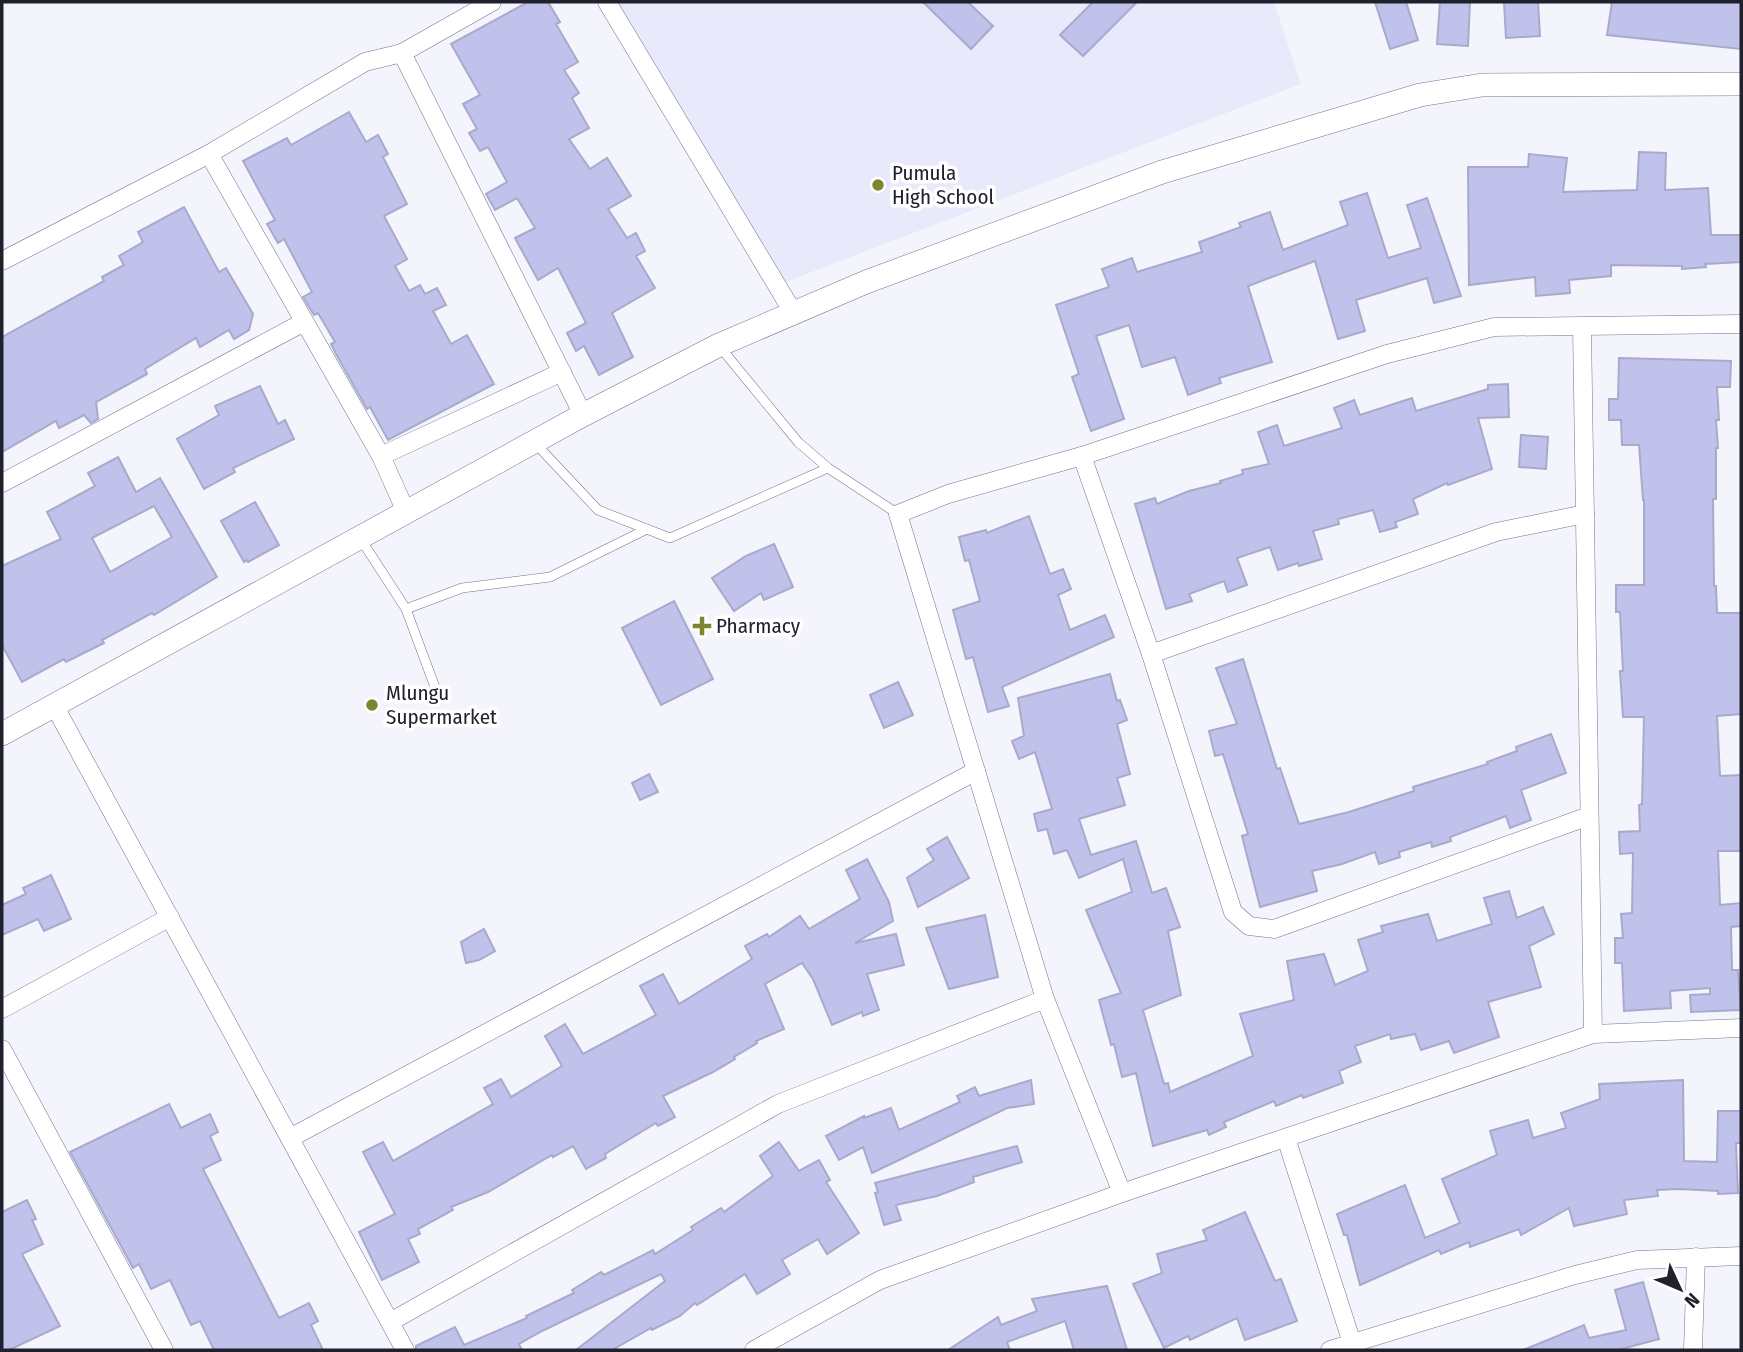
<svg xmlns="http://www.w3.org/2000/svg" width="1743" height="1352" viewBox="0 0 1743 1352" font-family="'Fira Sans Condensed',sans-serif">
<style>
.built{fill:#e8e9fa}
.building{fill:#c0c2ec;stroke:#a8aacc;stroke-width:2;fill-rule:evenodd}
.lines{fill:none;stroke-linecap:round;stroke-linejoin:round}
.service-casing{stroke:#737494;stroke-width:10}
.minor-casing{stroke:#737494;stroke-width:19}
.tertiary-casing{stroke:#737494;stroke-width:24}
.service{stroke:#fff;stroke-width:9}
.minor{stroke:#fff;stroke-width:18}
.tertiary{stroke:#fff;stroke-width:23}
.poi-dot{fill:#7e8531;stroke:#fff;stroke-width:2.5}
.labels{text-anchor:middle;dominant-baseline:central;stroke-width:7;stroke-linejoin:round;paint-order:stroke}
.poi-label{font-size:21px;fill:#21212e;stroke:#fff;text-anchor:start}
</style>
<rect width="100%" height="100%" fill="#f4f4fc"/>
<path class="built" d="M 613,2 L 1274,2 L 1301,84 L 775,286 Z"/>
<g class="building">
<path d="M 528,2 L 548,2 L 560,22 L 556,24 L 578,62 L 564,70 L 579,93 L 572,98 L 589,128 L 569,139 L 590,169 L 607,158 L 631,196 L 608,209 L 627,238 L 636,233 L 645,251 L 636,256 L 655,288 L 612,313 L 633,357 L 599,375 L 584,346 L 576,351 L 567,333 L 586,323 L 558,268 L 538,280 L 515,238 L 535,228 L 517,198 L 495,210 L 486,194 L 507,182 L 488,147 L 480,151 L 469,133 L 477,129 L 463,104 L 480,95 L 451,44 Z"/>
<path d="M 923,2 L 968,2 L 993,26 L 971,49 Z"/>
<path d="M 1093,2 L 1137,2 L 1083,56 L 1060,35 Z"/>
<path d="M 1375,2 L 1406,2 L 1418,40 L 1390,49 Z"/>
<path d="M 1440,2 L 1470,2 L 1468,46 L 1437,44 Z"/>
<path d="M 1504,2 L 1538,2 L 1540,36 L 1506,38 Z"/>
<path d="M 1612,2 L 1741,2 L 1741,49 L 1607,35 Z"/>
<path d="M 349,112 L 366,142 L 378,135 L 388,154 L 383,157 L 407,204 L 384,216 L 407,259 L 395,266 L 409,291 L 420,285 L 425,294 L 437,288 L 446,305 L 433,311 L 451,344 L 467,335 L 494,384 L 388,440 L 370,407 L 367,409 L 336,354 L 331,344 L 335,342 L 318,313 L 314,315 L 303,297 L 312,292 L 284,239 L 278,243 L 267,224 L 275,220 L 243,161 L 287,138 L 291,145 Z"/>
<path d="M 1639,152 L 1666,153 L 1665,190 L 1708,188 L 1711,235 L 1741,235 L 1741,262 L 1705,264 L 1706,267 L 1682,269 L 1682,266 L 1611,265 L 1611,276 L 1569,280 L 1570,293 L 1536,296 L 1535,277 L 1469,285 L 1468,167 L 1528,167 L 1529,154 L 1567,158 L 1563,192 L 1637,190 Z"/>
<path d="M 1367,193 L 1388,258 L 1421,248 L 1407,205 L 1427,198 L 1461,296 L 1434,303 L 1427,278 L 1356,300 L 1365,331 L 1338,339 L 1315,261 L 1248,286 L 1272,362 L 1219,378 L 1221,383 L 1188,395 L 1175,357 L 1142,367 L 1129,325 L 1096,336 L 1124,419 L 1091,431 L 1072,377 L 1079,374 L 1056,305 L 1109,287 L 1102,269 L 1132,258 L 1137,272 L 1202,252 L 1199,242 L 1241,227 L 1239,223 L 1270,212 L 1283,250 L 1348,225 L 1340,202 Z"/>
<path d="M 184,207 L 219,272 L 226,268 L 253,314 L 249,330 L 234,339 L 229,330 L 200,347 L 196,338 L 145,369 L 147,374 L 96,402 L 98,419 L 91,423 L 84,415 L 59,428 L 56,421 L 2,452 L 2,337 L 104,281 L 102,277 L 124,265 L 119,256 L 143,242 L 138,232 Z"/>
<path d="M 1619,358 L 1731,361 L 1730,387 L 1717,387 L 1719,420 L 1716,420 L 1718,448 L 1716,448 L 1716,499 L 1713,499 L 1714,586 L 1716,586 L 1717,613 L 1741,613 L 1741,714 L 1717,716 L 1720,776 L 1741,775 L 1741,851 L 1718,851 L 1720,905 L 1741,903 L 1741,926 L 1731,927 L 1732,970 L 1738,970 L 1741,1010 L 1691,1012 L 1690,995 L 1710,994 L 1710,988 L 1670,991 L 1671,1008 L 1624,1011 L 1622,963 L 1615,963 L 1615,938 L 1623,938 L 1621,914 L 1632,913 L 1633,853 L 1620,854 L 1619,832 L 1640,831 L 1639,805 L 1642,804 L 1644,717 L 1623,717 L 1620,671 L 1623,671 L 1620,612 L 1616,612 L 1616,585 L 1644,585 L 1644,500 L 1643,500 L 1639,445 L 1622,445 L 1621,420 L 1609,420 L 1609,399 L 1618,399 Z"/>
<path d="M 1508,384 L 1509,417 L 1478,418 L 1492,469 L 1448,485 L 1447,483 L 1413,499 L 1418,514 L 1395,522 L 1397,527 L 1380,532 L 1373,510 L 1338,519 L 1339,524 L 1313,531 L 1322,559 L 1299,566 L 1298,563 L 1278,570 L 1270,547 L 1237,558 L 1247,585 L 1228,592 L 1224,581 L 1189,594 L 1192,601 L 1166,609 L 1135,504 L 1155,498 L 1157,504 L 1189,491 L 1221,483 L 1220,481 L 1243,474 L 1242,470 L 1269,464 L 1258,432 L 1277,425 L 1284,446 L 1342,428 L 1334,408 L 1354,400 L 1360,415 L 1412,398 L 1416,411 L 1488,389 L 1488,385 Z"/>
<path d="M 260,386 L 278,424 L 285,420 L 294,439 L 233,468 L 235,472 L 204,489 L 177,439 L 219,415 L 215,406 Z"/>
<path d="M 1521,435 L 1548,437 L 1546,469 L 1519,467 Z"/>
<path d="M 118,457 L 136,492 L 160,478 L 217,577 L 154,615 L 152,613 L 102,640 L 104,643 L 66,662 L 64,659 L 22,682 L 2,645 L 2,566 L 61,539 L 47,512 L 95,486 L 88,473 ZM 154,506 L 172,537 L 110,572 L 92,538 Z"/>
<path d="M 255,502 L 279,545 L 248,562 L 247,560 L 244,562 L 221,521 Z"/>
<path d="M 1029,516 L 1050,574 L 1063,569 L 1071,589 L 1058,595 L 1070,630 L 1105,615 L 1114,637 L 1002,687 L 1009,706 L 988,712 L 973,657 L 966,659 L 953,610 L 980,601 L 969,560 L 965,561 L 959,537 L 986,530 L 987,533 Z"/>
<path d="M 774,544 L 793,587 L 764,600 L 761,593 L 734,611 L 712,578 L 746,556 Z"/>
<path d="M 674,601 L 713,679 L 661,705 L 622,628 Z"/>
<path d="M 1243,659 L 1277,769 L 1280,768 L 1299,824 L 1349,812 L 1414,791 L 1413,787 L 1488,764 L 1487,762 L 1517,751 L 1516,747 L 1551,734 L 1566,773 L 1521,790 L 1531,820 L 1510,828 L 1506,816 L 1450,837 L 1451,841 L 1432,847 L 1431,842 L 1399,852 L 1400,857 L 1379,864 L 1375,852 L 1342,864 L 1312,871 L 1317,891 L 1260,907 L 1242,836 L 1248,834 L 1223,754 L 1215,756 L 1209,731 L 1237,724 L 1216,668 Z"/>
<path d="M 1110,674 L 1117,701 L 1120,700 L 1127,720 L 1117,724 L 1130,774 L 1117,778 L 1125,805 L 1079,819 L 1091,855 L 1136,841 L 1152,893 L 1166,888 L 1180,927 L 1168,931 L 1181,995 L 1143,1010 L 1164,1084 L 1168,1083 L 1170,1092 L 1253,1056 L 1240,1014 L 1294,1000 L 1287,961 L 1324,954 L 1335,985 L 1368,971 L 1358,940 L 1383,932 L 1381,926 L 1428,914 L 1437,941 L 1492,924 L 1484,898 L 1509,891 L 1517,918 L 1543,907 L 1554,934 L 1529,946 L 1541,987 L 1488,1002 L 1499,1037 L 1454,1053 L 1449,1041 L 1421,1050 L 1415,1034 L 1391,1039 L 1390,1034 L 1355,1046 L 1361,1062 L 1339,1071 L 1343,1083 L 1303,1098 L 1302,1095 L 1276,1106 L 1274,1101 L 1224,1122 L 1226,1127 L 1209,1135 L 1207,1130 L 1153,1146 L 1136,1073 L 1122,1077 L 1114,1044 L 1111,1045 L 1099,1000 L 1121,993 L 1086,910 L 1132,892 L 1123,859 L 1079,878 L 1067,850 L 1054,854 L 1047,829 L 1038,831 L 1034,814 L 1052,809 L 1035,752 L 1019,759 L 1012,741 L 1024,736 L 1018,698 Z"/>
<path d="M 898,682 L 913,715 L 884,728 L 870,695 Z"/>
<path d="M 649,774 L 658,792 L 640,800 L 632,783 Z"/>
<path d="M 947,837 L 969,878 L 918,907 L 907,878 L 934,860 L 927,849 Z"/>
<path d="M 867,859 L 889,902 L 893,921 L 855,943 L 896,934 L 904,965 L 867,974 L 879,1010 L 863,1016 L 862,1012 L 832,1025 L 813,979 L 802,963 L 765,984 L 784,1029 L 756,1041 L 757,1043 L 734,1057 L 735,1059 L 713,1072 L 663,1096 L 675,1117 L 658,1126 L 656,1123 L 605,1154 L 606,1158 L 586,1169 L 573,1146 L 553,1157 L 552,1155 L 488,1192 L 451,1207 L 453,1210 L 418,1229 L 420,1234 L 408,1239 L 419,1262 L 382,1280 L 359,1232 L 395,1214 L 363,1152 L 383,1142 L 393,1161 L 493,1104 L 484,1088 L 501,1079 L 511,1097 L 562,1066 L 545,1036 L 565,1024 L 583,1054 L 656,1015 L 640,986 L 663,974 L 679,1004 L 752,959 L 745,946 L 767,934 L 769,937 L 800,916 L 809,929 L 860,899 L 846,870 Z"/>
<path d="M 51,875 L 71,919 L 44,931 L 38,919 L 2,935 L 2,905 L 26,894 L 23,888 Z"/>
<path d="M 985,915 L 998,977 L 949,989 L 926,928 Z"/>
<path d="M 484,929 L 495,951 L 479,960 L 466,963 L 461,942 Z"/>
<path d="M 1031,1080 L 1034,1104 L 1007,1108 L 872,1173 L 863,1147 L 839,1160 L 826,1136 L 864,1116 L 864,1118 L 891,1108 L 899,1130 L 960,1102 L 957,1096 L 975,1087 L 979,1096 Z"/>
<path d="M 1683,1080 L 1684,1161 L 1717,1162 L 1718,1111 L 1741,1111 L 1741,1143 L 1736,1143 L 1738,1193 L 1718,1194 L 1718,1191 L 1679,1189 L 1657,1190 L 1658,1196 L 1624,1200 L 1627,1214 L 1574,1226 L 1569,1208 L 1521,1235 L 1519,1229 L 1470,1247 L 1469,1242 L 1441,1254 L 1439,1250 L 1360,1285 L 1347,1235 L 1344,1235 L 1337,1214 L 1405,1185 L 1425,1238 L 1460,1223 L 1442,1179 L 1497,1155 L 1490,1131 L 1528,1120 L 1533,1138 L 1566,1128 L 1561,1113 L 1600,1099 L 1599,1084 Z"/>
<path d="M 169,1104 L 181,1128 L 210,1114 L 218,1132 L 210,1136 L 221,1160 L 203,1169 L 279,1318 L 309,1303 L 318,1321 L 311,1325 L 323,1350 L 214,1350 L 200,1321 L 191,1325 L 170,1280 L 151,1289 L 139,1264 L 133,1268 L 70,1152 Z"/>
<path d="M 779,1142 L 799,1171 L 819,1160 L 830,1180 L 826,1182 L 859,1233 L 827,1254 L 818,1239 L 782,1260 L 790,1274 L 757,1294 L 745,1274 L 697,1305 L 695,1303 L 680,1316 L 652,1330 L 651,1328 L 612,1350 L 576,1350 L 665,1281 L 661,1274 L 542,1331 L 519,1344 L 522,1350 L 416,1350 L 416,1346 L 455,1327 L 464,1345 L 527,1318 L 526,1316 L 574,1293 L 572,1290 L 601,1272 L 604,1275 L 653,1250 L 655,1254 L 693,1230 L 691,1227 L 721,1208 L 724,1212 L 773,1176 L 760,1156 Z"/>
<path d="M 1017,1146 L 1022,1162 L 973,1177 L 974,1182 L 937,1196 L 896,1205 L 901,1220 L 884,1225 L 875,1193 L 878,1192 L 875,1183 Z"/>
<path d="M 27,1200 L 36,1219 L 32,1220 L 43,1244 L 22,1254 L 60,1326 L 9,1350 L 2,1350 L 2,1212 Z"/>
<path d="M 1245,1212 L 1275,1281 L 1281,1279 L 1297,1321 L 1245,1340 L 1237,1318 L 1190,1340 L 1188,1336 L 1164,1348 L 1133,1284 L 1162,1273 L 1157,1254 L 1207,1240 L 1203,1230 Z"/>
<path d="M 1643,1282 L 1659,1339 L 1618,1350 L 1523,1350 L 1584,1325 L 1589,1338 L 1626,1330 L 1615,1290 Z"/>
<path d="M 1107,1286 L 1127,1350 L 1074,1350 L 1065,1321 L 1007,1342 L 1010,1350 L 948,1350 L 998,1317 L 1001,1325 L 1037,1311 L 1032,1299 Z"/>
</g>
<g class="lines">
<g class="service-casing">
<g id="service">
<path d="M 720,347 L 798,442 L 828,468 L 898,514"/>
<path d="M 535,443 L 598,510 L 670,538 L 828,468"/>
<path d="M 360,538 L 406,609 L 462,588 L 550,577 L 647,529"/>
<path d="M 406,609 L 439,698"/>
</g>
</g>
<g class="minor-casing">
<g id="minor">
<path d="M 607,2 L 794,314"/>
<path d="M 402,53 L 583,415"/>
<path d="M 209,154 L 381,456 L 406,512"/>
<path d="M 2,261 L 209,154 L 365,62 L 402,53 L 492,2"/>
<path d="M 1582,327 L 1593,1034"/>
<path d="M 381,456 L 562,372"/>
<path d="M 1082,456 L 1151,654 L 1233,912 L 1249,926 L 1274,929 L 1589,816"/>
<path d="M 2,483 L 304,322"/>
<path d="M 1151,654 L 1496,532 L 1585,514"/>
<path d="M 54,705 L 405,1350"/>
<path d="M 2,1009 L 170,917"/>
<path d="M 2,1049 L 164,1350"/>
<path d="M 290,1138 L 976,771"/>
<path d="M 1286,1138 L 1352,1343"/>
<path d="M 1122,1193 L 1045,999 L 898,514 L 948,494 L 1082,456 L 1387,354 L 1494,327 L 1741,324"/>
<path d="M 390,1322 L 778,1104 L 1045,999"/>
<path d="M 754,1350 L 880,1280 L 1122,1193 L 1593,1034 L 1741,1028"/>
<path d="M 1330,1350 L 1575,1275 L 1637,1260 L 1741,1256"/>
<path d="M 1693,1350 L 1696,1257"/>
</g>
</g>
<g class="tertiary-casing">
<path id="tertiary" d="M 2,734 L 583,415 L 719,345 L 866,282 L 1162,172 L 1420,95 L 1482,85 L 1741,84"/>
</g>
<use href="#service" class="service"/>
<use href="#minor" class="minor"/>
<use href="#tertiary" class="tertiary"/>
</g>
<g class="poi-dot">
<circle cx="878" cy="185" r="7"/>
<path d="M698.5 615.5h7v7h7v7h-7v7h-7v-7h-7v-7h7z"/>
<circle cx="372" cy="705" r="7"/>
</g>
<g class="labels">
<g class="poi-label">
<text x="892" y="173">Pumula<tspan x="892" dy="24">High School</tspan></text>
<text x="716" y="626">Pharmacy</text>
<text x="386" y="693">Mlungu<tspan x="386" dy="24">Supermarket</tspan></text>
</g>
</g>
<rect width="1743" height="1352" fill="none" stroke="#21212e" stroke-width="7"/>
<g transform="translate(1680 1289) rotate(134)" stroke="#ffffff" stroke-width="5" paint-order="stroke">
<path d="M0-5L12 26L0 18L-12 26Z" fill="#21212e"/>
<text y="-10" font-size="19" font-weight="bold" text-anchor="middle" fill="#21212e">N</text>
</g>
</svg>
